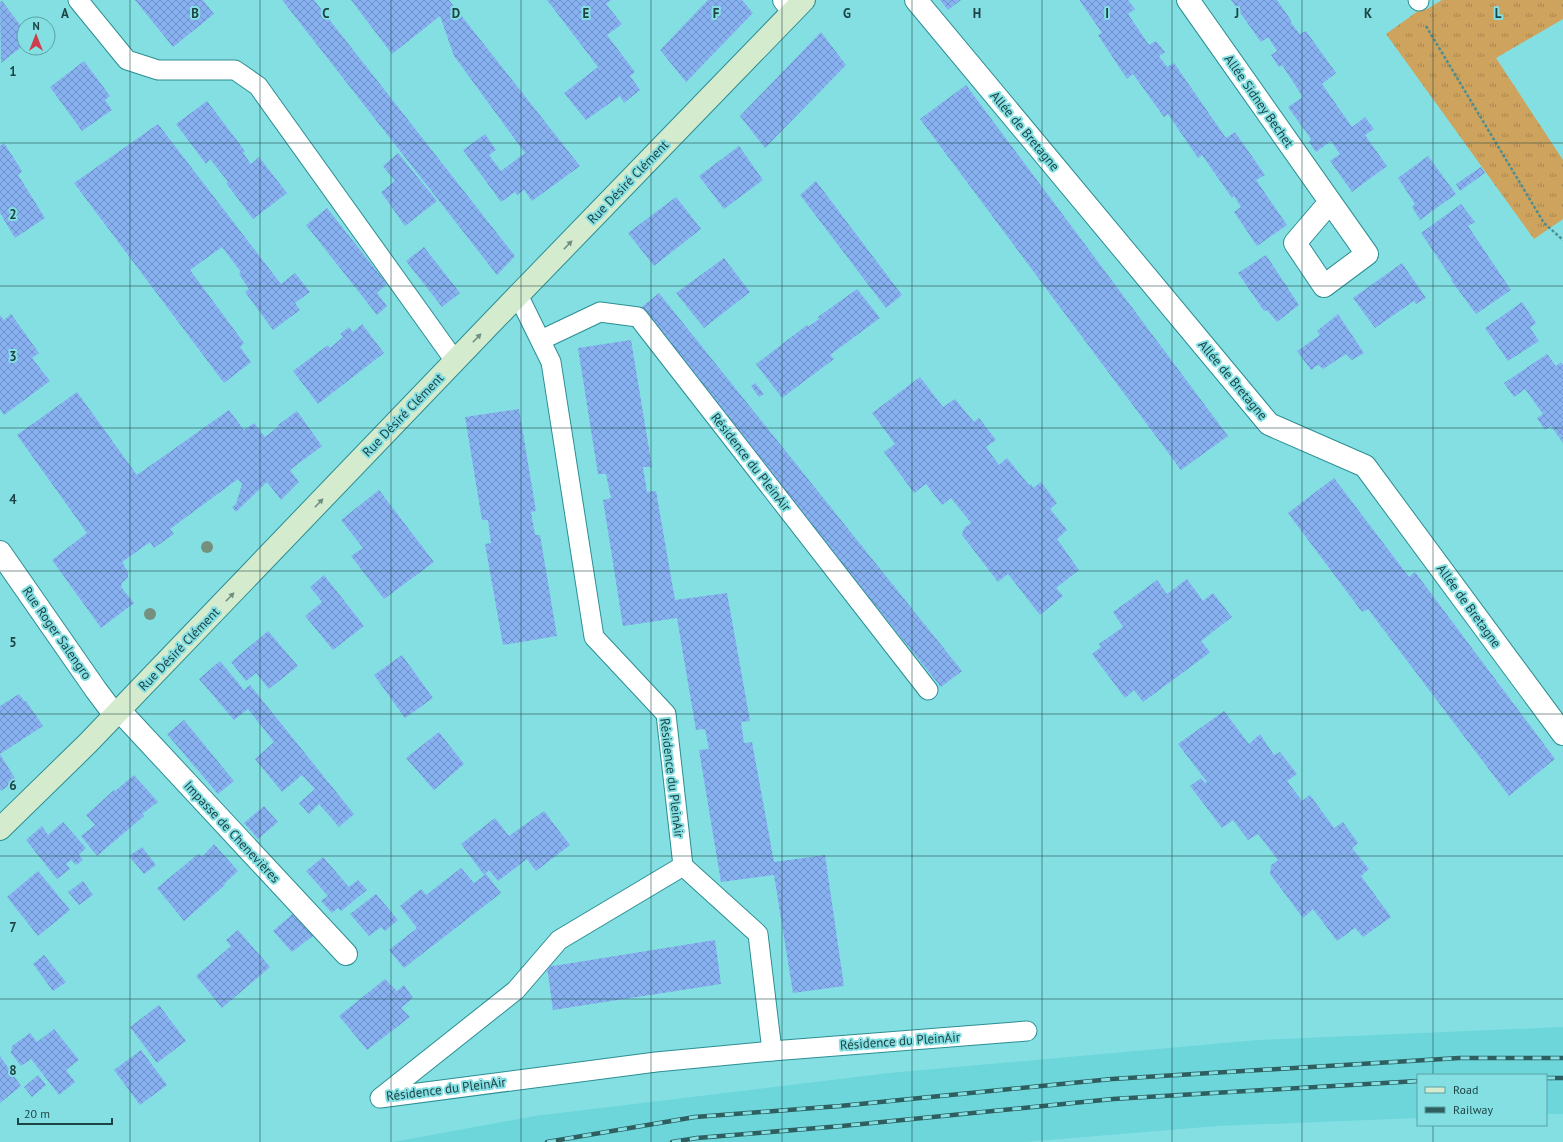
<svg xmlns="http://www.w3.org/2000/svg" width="1563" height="1142" viewBox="0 0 1563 1142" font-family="'PT Sans',sans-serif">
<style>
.built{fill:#6cd6da}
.grass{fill:url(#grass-tufts)}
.building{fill:url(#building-cross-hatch)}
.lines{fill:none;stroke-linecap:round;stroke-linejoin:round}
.service-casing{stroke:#2c8e92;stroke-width:21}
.minor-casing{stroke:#2c8e92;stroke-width:24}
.secondary-casing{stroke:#2c8e92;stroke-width:24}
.path{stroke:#4e8e90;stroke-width:2.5;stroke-dasharray:3 2;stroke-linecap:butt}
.service{stroke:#fff;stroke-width:19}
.minor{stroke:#fff;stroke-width:22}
.secondary{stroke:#d4ebce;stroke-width:22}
.rail-casing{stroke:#2e5e5f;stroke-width:4.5}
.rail{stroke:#84dfe3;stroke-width:3;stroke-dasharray:9;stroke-linecap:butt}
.tree{fill:#75917d}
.oneway{fill:#6f8f83}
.grid{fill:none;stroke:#1d4445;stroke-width:1;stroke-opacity:0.55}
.labels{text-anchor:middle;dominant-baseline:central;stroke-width:4;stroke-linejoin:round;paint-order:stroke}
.street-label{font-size:13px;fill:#1d4445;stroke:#84dfe3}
.grid-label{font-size:13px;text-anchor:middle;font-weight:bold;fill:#1d4445;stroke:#84dfe3;stroke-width:4;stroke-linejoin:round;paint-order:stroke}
</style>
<defs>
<pattern id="grass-tufts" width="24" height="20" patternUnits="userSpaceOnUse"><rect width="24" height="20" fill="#cea35d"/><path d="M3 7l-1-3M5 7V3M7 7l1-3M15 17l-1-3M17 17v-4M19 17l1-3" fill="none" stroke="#a7864f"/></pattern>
<pattern id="building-cross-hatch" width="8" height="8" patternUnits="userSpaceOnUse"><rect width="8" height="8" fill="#87b1f1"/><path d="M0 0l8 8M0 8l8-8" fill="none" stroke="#6e92c5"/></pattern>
</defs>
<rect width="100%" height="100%" fill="#84dfe3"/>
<path class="built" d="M 1563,1027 L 1563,1114 L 1546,1114 L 1546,1075 L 1418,1075 L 1418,1118 L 1218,1126 L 1024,1142 L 393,1142 L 535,1116 L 889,1073 L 1258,1040 Z"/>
<path class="grass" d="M 1442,0 L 1563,0 L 1563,19 L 1496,58 L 1563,160 L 1563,219 L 1534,239 L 1386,34 L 1418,11 L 1427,9 Z"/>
<g class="building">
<path d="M 135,0 L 203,0 L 214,14 L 173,47 Z"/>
<path d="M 282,0 L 314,0 L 515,256 L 497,275 Z"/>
<path d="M 351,0 L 449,0 L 580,166 L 532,201 L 524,190 L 517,195 L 515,192 L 501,202 L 463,150 L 485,134 L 496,150 L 489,155 L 501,171 L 525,153 L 454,56 L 440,16 L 392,54 Z"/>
<path d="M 547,0 L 611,0 L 606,4 L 622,24 L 607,35 L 635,72 L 630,76 L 640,90 L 624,103 L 620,96 L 586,120 L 564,93 L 598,67 Z"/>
<path d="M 708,0 L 742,0 L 753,13 L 686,82 L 660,50 Z"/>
<path d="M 940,0 L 961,0 L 948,10 Z"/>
<path d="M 1080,0 L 1128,0 L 1135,9 L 1128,14 L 1149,45 L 1156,41 L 1165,52 L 1159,56 L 1167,67 L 1174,63 L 1226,138 L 1235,132 L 1265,175 L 1256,180 L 1287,225 L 1257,246 L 1234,212 L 1241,207 L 1234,196 L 1232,198 L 1202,155 L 1198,158 L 1168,114 L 1164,117 L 1133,74 L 1127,79 L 1098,35 L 1102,33 L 1080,1 Z"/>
<path d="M 1231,0 L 1277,0 L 1291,20 L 1291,23 L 1300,34 L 1306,31 L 1336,73 L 1322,84 L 1352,127 L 1365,117 L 1374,129 L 1365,135 L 1387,166 L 1352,192 L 1330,161 L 1340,154 L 1331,141 L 1316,152 L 1309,142 L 1311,139 L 1288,107 L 1303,97 L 1282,65 L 1279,67 L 1271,55 L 1277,51 L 1268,37 L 1261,42 Z"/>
<path d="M 2,1 L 24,30 L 24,45 L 1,63 L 0,2 Z"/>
<path d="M 821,32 L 846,65 L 765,148 L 740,116 Z"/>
<path d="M 84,61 L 110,96 L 105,100 L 112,110 L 82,131 L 50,87 Z"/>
<path d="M 966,85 L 1228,436 L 1181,470 L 920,119 Z"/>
<path d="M 207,101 L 245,151 L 243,153 L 251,164 L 259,157 L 287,193 L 253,219 L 226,183 L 228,182 L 210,159 L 206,164 L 176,124 Z"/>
<path d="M 158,124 L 281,284 L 295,273 L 310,292 L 295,303 L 300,310 L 273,330 L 245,292 L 249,289 L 239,274 L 241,272 L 222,247 L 190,270 L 244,343 L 240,347 L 251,362 L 224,383 L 74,183 Z"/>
<path d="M 4,143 L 22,171 L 18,175 L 45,218 L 15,238 L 0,213 L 0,146 Z"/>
<path d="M 739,146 L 763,180 L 724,209 L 699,176 Z"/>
<path d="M 398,153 L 437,201 L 405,226 L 381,192 L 395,181 L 383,166 Z"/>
<path d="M 1428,156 L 1456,194 L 1420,220 L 1412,207 L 1415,204 L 1398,178 Z"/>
<path d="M 1481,167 L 1485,173 L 1460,191 L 1456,184 Z"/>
<path d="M 816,181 L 902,295 L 886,308 L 800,195 Z"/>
<path d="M 676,197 L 701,229 L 654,266 L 628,233 Z"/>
<path d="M 1461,204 L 1475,222 L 1468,226 L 1511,290 L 1476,314 L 1451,280 L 1452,279 L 1421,233 Z"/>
<path d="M 327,208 L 387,284 L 377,293 L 387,306 L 377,315 L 306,225 Z"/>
<path d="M 424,247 L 460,293 L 442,307 L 406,261 Z"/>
<path d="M 1266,255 L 1299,305 L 1277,322 L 1267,310 L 1264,311 L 1238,273 Z"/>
<path d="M 724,258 L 750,292 L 704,328 L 676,293 Z"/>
<path d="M 1402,263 L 1426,298 L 1416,304 L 1414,301 L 1375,328 L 1353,298 Z"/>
<path d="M 857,289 L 880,318 L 830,355 L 834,359 L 782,398 L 756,364 L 807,325 L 808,327 L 819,319 L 818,317 Z"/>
<path d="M 659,293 L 962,671 L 941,687 L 638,310 Z"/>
<path d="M 1522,302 L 1536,323 L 1530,328 L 1539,341 L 1508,361 L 1485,328 Z"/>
<path d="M 11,314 L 39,353 L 32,358 L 50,381 L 4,415 L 0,409 L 0,315 L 4,320 Z"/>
<path d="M 1338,314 L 1364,353 L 1352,360 L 1346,354 L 1323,369 L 1318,365 L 1311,370 L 1297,351 L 1320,335 L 1317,331 Z"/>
<path d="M 362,324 L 384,353 L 318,404 L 293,371 L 328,345 L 330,348 L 343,337 L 340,334 L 349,327 L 353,332 Z"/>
<path d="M 631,340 L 652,467 L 643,467 L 647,492 L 656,491 L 675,600 L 727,593 L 750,721 L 741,722 L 744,743 L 752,742 L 774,862 L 825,855 L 844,986 L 793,993 L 774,875 L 721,882 L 699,750 L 709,749 L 705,729 L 696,730 L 677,618 L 623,626 L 603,500 L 611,498 L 606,474 L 598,474 L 578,348 Z"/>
<path d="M 1547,354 L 1556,366 L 1561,362 L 1563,365 L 1563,443 L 1551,426 L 1545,430 L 1537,418 L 1543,414 L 1525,389 L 1514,397 L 1504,383 Z"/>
<path d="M 920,377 L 943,407 L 955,399 L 974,422 L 979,418 L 996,440 L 986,447 L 999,465 L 1007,458 L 1029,485 L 1031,484 L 1033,488 L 1041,482 L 1057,503 L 1050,509 L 1067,530 L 1057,539 L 1079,570 L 1056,588 L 1063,596 L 1040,615 L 1008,574 L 998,582 L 962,535 L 964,528 L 971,523 L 951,498 L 942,505 L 926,484 L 914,493 L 884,452 L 895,444 L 872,413 Z"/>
<path d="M 755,383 L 764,394 L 759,397 L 751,386 Z"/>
<path d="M 77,392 L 137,475 L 229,410 L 244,430 L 254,423 L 265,437 L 279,426 L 278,425 L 297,411 L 322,446 L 290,470 L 299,482 L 281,500 L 267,482 L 236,512 L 232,507 L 236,504 L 242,484 L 238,479 L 170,529 L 174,534 L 154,548 L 150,542 L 122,562 L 128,572 L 128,577 L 122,583 L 121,587 L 134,603 L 101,628 L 52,560 L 87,533 L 17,435 Z"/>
<path d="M 519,409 L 536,511 L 531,512 L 535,535 L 540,535 L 557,636 L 503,645 L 485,544 L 491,543 L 488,520 L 482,520 L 465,417 Z"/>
<path d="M 1334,478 L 1409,577 L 1415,572 L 1555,759 L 1509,796 L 1368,609 L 1362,612 L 1288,513 Z"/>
<path d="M 379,490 L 434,562 L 384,599 L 351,556 L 363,548 L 341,520 Z"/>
<path d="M 324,575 L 364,626 L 333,650 L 305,616 L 322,602 L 310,587 Z"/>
<path d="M 1187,579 L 1203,601 L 1213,593 L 1232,617 L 1201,641 L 1210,652 L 1204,657 L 1143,702 L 1134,690 L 1125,698 L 1092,654 L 1101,647 L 1099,644 L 1123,627 L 1113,612 L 1157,580 L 1167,594 Z"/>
<path d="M 268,631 L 298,666 L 269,689 L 256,673 L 246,681 L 231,662 Z"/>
<path d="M 402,655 L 433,698 L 405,718 L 374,675 Z"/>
<path d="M 220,661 L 244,690 L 250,685 L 354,814 L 339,827 L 319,804 L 309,814 L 299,803 L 315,789 L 302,775 L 282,792 L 255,759 L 274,742 L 248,709 L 234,720 L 199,679 Z"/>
<path d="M 19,694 L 24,701 L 26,701 L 43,726 L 0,754 L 16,780 L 1,791 L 0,789 L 0,706 Z"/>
<path d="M 1224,711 L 1249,744 L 1260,734 L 1274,755 L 1280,752 L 1297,774 L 1287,781 L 1302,801 L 1310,795 L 1334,828 L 1343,822 L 1358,843 L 1352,848 L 1369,869 L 1361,876 L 1391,917 L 1363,937 L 1355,928 L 1337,941 L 1313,909 L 1303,918 L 1270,874 L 1271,865 L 1278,860 L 1258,834 L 1248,840 L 1233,820 L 1222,828 L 1190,786 L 1201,778 L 1205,783 L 1207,782 L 1178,744 Z"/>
<path d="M 184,720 L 234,781 L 218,794 L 167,734 Z"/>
<path d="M 439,732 L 464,764 L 434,790 L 406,758 Z"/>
<path d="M 134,775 L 158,802 L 142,814 L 144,816 L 97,856 L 81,836 L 95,825 L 86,815 L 114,790 L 115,791 Z"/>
<path d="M 264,806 L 278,822 L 258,839 L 244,823 Z"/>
<path d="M 544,811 L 570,845 L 536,871 L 527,859 L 498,881 L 489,870 L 484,875 L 461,844 L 495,818 L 509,836 Z"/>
<path d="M 63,822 L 86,848 L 79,855 L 83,860 L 76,865 L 71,860 L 66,864 L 70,869 L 57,879 L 26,840 L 42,826 L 48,835 Z"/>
<path d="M 214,844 L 238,871 L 224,884 L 225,885 L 184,921 L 157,888 L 198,854 L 202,857 Z"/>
<path d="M 142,847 L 156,865 L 144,874 L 129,856 Z"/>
<path d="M 323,857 L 349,887 L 358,880 L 367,890 L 341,911 L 338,908 L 332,913 L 321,901 L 328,896 L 306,871 Z"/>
<path d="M 461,868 L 474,883 L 486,874 L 501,893 L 404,968 L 389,950 L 417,928 L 400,906 L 421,889 L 426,895 Z"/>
<path d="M 38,871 L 70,910 L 38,936 L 7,897 Z"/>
<path d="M 83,881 L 93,895 L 79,905 L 68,892 Z"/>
<path d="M 376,894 L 398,920 L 385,931 L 381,927 L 369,936 L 350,914 Z"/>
<path d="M 295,912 L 314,935 L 292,952 L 273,931 Z"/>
<path d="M 238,930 L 270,967 L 222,1008 L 196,976 L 231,946 L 226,940 Z"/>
<path d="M 715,940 L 721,984 L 553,1010 L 547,967 Z"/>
<path d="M 44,955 L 66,982 L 53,991 L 33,964 Z"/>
<path d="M 385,979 L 397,991 L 404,985 L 413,998 L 401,1008 L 410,1017 L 367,1050 L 339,1016 Z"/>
<path d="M 159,1005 L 186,1041 L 157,1063 L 130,1027 Z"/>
<path d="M 54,1029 L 79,1060 L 66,1070 L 75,1082 L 59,1095 L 31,1059 L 21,1066 L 11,1053 L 12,1046 L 30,1033 L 37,1042 Z"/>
<path d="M 141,1050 L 167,1085 L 140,1105 L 114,1070 Z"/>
<path d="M 0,1056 L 21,1086 L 0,1103 Z"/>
<path d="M 38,1075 L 46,1085 L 32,1097 L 24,1087 Z"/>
</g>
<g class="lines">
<g class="service-casing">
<g id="service">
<path d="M 78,0 L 127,60 L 158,70 L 235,70 L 258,86 L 455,361"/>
<path d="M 1418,0 L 1419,1"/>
<path d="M 518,295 L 551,362 L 594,637 L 666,714 L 683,866 L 559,940 L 516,990 L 380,1098 L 656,1062 L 772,1051"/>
<path d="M 541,340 L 600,312 L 638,317 L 928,690"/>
<path d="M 683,866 L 758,934 L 772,1051 L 1027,1031"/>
</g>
</g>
<g class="minor-casing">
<g id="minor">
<path d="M 784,0 L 793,11"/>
<path d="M 916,0 L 1269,424 L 1365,466 L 1563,734"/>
<path d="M 1188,0 L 1367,254 L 1324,286 L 1295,243 L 1330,202"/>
<path d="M 0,552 L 96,690 L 114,714"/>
<path d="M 119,710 L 346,954"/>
</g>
</g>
<g class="secondary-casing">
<path id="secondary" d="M 0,829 L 88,743 L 497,317 L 804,0"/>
</g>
<path class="path" d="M 1426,26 L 1544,223 L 1563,240"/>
<use href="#service" class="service"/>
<use href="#minor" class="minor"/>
<use href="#secondary" class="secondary"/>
<g class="rail-casing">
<g id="rail">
<path d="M 1546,1078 L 1563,1078"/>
<path d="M 547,1142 L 695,1117 L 840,1106 L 1112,1079 L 1459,1058 L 1563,1058"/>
<path d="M 672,1142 L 697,1138 L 842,1126 L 1113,1099 L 1418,1081"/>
</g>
</g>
<use href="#rail" class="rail"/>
</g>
<g class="tree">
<circle cx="207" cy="547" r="6"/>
<circle cx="150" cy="614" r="6"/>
</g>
<defs><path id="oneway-solid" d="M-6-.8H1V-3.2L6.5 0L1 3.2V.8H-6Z"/></defs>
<g class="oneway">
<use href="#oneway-solid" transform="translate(568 245) rotate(-46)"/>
<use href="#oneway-solid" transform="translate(477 338) rotate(-46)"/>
<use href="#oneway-solid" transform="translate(319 503) rotate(-46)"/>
<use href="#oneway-solid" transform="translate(230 597) rotate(-46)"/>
</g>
<path class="grid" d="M 130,0 L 130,1142M 260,0 L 260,1142M 391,0 L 391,1142M 521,0 L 521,1142M 651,0 L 651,1142M 782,0 L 782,1142M 912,0 L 912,1142M 1042,0 L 1042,1142M 1172,0 L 1172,1142M 1302,0 L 1302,1142M 1433,0 L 1433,1075M 0,143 L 1563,143M 0,286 L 1563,286M 0,428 L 1563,428M 0,571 L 1563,571M 0,714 L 1563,714M 0,856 L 1563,856M 0,999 L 1563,999M 1433,1125 L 1433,1142"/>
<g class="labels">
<g class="street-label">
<text transform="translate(1259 101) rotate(55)">Allée Sidney Bechet</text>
<text transform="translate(1025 131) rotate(50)">Allée de Bretagne</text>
<text transform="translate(628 182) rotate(-46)">Rue Désiré Clément</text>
<text transform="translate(1233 380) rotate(50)">Allée de Bretagne</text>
<text transform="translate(403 415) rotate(-46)">Rue Désiré Clément</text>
<text transform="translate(751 462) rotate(52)">Résidence du PleinAir</text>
<text transform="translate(1469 606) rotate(54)">Allée de Bretagne</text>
<text transform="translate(57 633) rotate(55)">Rue Roger Salengro</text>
<text transform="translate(179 649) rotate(-46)">Rue Désiré Clément</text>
<text transform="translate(672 778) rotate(83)">Résidence du PleinAir</text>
<text transform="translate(232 832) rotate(47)">Impasse de Chenevières</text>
<text transform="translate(900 1041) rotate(-4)">Résidence du PleinAir</text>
<text transform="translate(446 1089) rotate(-7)">Résidence du PleinAir</text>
</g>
</g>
<g class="grid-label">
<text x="65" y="18">A</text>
<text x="195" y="18">B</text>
<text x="326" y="18">C</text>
<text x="456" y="18">D</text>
<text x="586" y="18">E</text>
<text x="716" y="18">F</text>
<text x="847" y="18">G</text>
<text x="977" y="18">H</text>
<text x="1107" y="18">I</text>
<text x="1237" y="18">J</text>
<text x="1368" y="18">K</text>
<text x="1498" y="18">L</text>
<text x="13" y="76">1</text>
<text x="13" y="219">2</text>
<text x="13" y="361">3</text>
<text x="13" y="504">4</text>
<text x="13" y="647">5</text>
<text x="13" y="790">6</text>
<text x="13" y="932">7</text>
<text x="13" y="1075">8</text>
</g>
<rect x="1417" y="1074" width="130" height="52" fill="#84dfe3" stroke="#5ba1a4"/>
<rect x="1425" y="1087" width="20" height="6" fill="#d4ebce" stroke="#5ba1a4"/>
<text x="1453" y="1094" font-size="12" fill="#1d4445">Road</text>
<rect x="1425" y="1107" width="20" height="6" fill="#2e5e5f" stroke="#5ba1a4"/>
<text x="1453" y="1114" font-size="12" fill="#1d4445">Railway</text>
<g transform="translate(36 36)"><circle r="19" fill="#84dfe3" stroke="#5ba1a4"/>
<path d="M0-3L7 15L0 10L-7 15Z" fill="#cd3d4d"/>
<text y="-6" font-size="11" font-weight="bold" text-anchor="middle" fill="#1d4445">N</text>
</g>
<path d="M18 1118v6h94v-6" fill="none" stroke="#1d4445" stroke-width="2"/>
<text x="24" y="1118" font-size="12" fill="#1d4445" stroke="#84dfe3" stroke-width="3" paint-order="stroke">20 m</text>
</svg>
